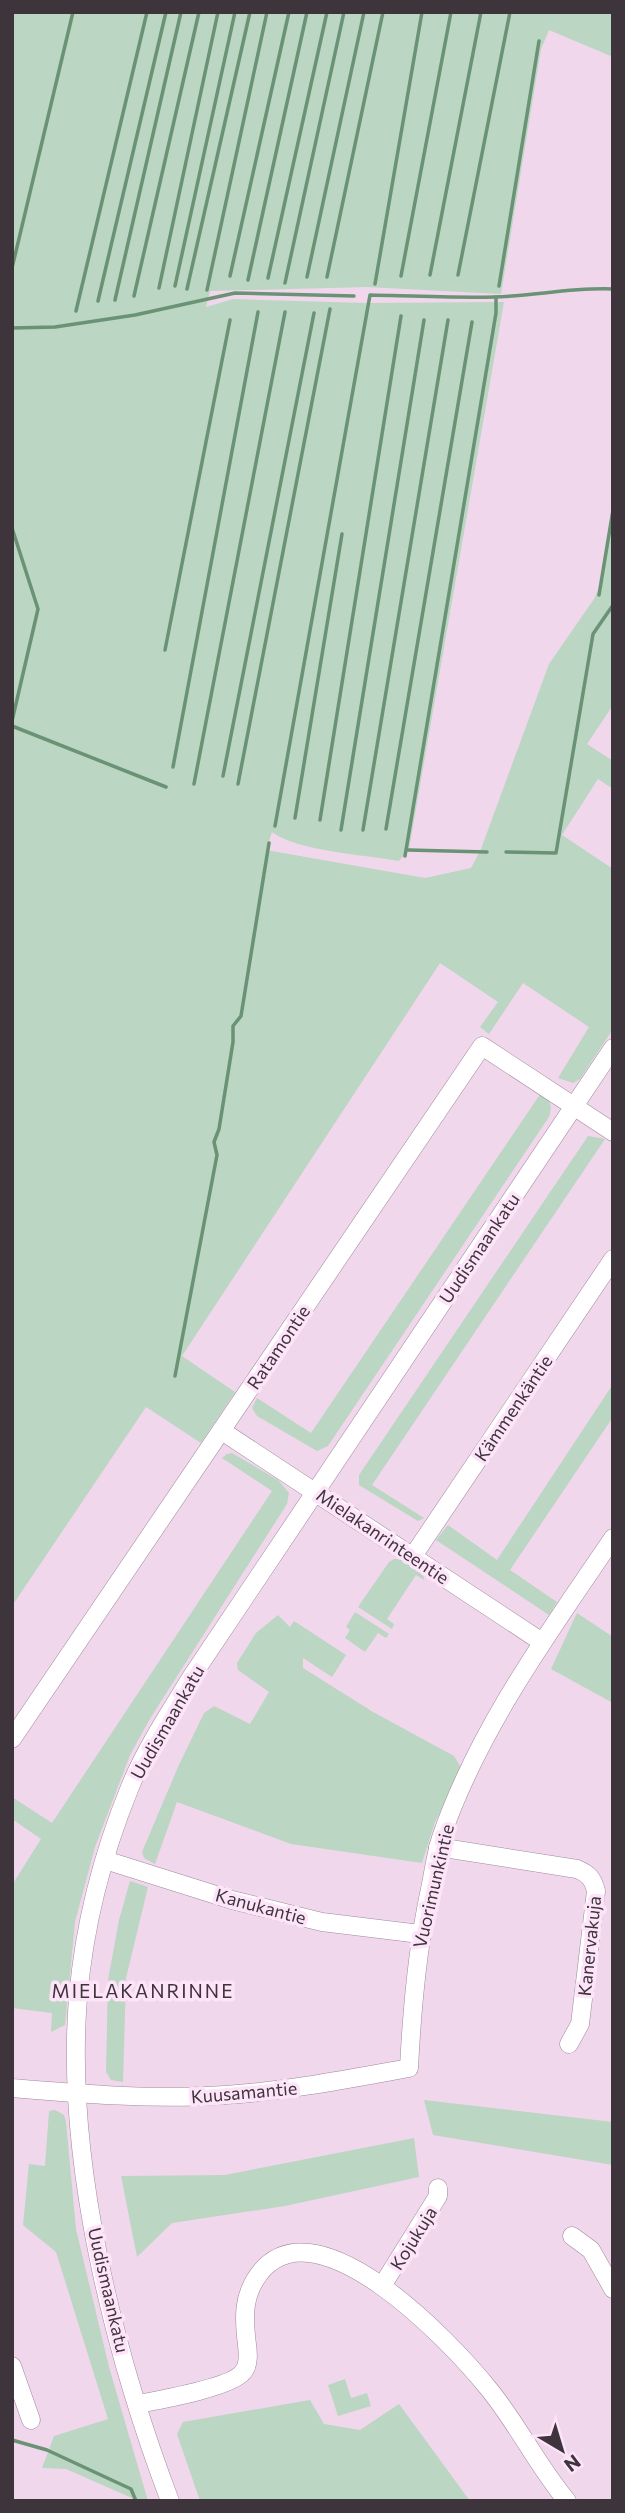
<svg xmlns="http://www.w3.org/2000/svg" width="625" height="2513" viewBox="0 0 625 2513" font-family="Commissioner,sans-serif">
<style>
.green{fill:#bbd6c2}
.lines{fill:none;stroke-linecap:round;stroke-linejoin:round}
.stream{stroke:#6a9275;stroke-width:3.5}
.minor-casing{stroke:#a0899c;stroke-width:19}
.minor{stroke:#fff;stroke-width:18}
.labels{text-anchor:middle;dominant-baseline:central;stroke-width:7;stroke-linejoin:round;paint-order:stroke}
.street-label{font-size:18px;fill:#3e343c;stroke:#fde4f9}
.neighbourhood-label{font-size:19px;letter-spacing:2px;fill:#3e343c;stroke:#fde4f9}
</style>
<rect width="100%" height="100%" fill="#f0d7ec"/>
<g class="green">
<path d="M 12,12 L 613,12 L 613,57 L 549,30 L 541,49 L 501,294 L 367,287 L 210,291 L 206,307 L 233,299 L 366,303 L 504,302 L 409,849 L 399,861 C 366,855 297,851 272,832 L 266,850 L 425,878 L 471,868 L 481,849 L 549,664 L 594,599 L 600,586 L 613,517 L 613,705 L 587,744 L 613,761 L 613,789 L 598,779 L 562,835 L 613,869 L 613,1029 L 580,1079 L 573,1083 L 558,1078 L 589,1027 L 523,983 L 489,1034 L 480,1027 L 498,1002 L 440,963 L 182,1356 L 235,1392 L 201,1443 L 146,1407 L 12,1606 Z"/>
<path d="M 541,1093 C 550,1101 553,1105 549,1117 L 328,1446 L 317,1451 L 257,1416 L 252,1408 L 257,1398 L 311,1433 Z"/>
<path d="M 588,1136 L 605,1139 L 372,1485 L 424,1518 L 418,1521 L 359,1485 L 359,1475 Z"/>
<path d="M 613,1384 L 613,1417 L 510,1570 L 557,1602 L 549,1615 L 436,1540 L 448,1525 L 497,1560 Z"/>
<path d="M 232,1453 L 278,1480 L 289,1493 L 287,1504 L 151,1717 L 130,1755 L 95,1847 L 75,1922 L 65,2025 L 51,2032 L 52,2013 L 12,2008 L 12,1885 L 41,1839 L 12,1819 L 12,1797 L 52,1823 L 272,1491 L 222,1458 L 227,1454 Z"/>
<path d="M 394,1559 L 401,1559 L 423,1573 L 424,1580 L 416,1575 L 387,1619 L 394,1624 L 392,1629 L 358,1607 L 389,1562 Z"/>
<path d="M 355,1612 L 389,1634 L 386,1638 L 378,1633 L 365,1652 L 345,1638 L 350,1630 L 346,1627 Z"/>
<path d="M 577,1613 L 613,1637 L 613,1703 L 551,1669 Z"/>
<path d="M 278,1615 L 290,1627 L 294,1621 L 346,1655 L 332,1677 L 303,1658 L 303,1668 L 373,1712 L 454,1756 L 460,1766 L 460,1774 L 435,1822 L 422,1863 L 291,1844 L 177,1802 L 155,1864 L 144,1858 L 142,1852 L 178,1767 L 204,1713 L 214,1706 L 250,1724 L 269,1692 L 238,1670 L 237,1663 L 256,1633 Z"/>
<path d="M 130,1881 L 148,1887 L 126,1978 L 123,2082 L 111,2080 L 106,2072 L 108,1980 L 119,1920 Z"/>
<path d="M 424,2100 L 613,2122 L 613,2165 L 433,2135 Z"/>
<path d="M 55,2110 L 64,2115 L 66,2122 L 76,2229 L 109,2367 L 148,2501 L 133,2501 L 132,2498 L 66,2469 L 42,2468 L 54,2436 L 108,2419 L 56,2252 L 23,2225 L 29,2164 L 45,2166 L 49,2111 Z"/>
<path d="M 414,2138 L 419,2177 L 285,2206 L 172,2223 L 137,2257 L 121,2176 L 225,2175 Z"/>
<path d="M 345,2379 L 351,2398 L 367,2393 L 371,2406 L 338,2416 L 328,2385 Z"/>
<path d="M 310,2400 L 324,2424 L 360,2430 L 399,2404 L 470,2501 L 200,2501 L 177,2434 L 183,2422 Z"/>
</g>
<g class="lines">
<g class="stream">
<path d="M 12,268 L 73,12"/>
<path d="M 430,275 L 481,12"/>
<path d="M 458,275 L 510,12"/>
<path d="M 230,276 L 289,12"/>
<path d="M 401,276 L 451,12"/>
<path d="M 307,277 L 364,12"/>
<path d="M 327,277 L 383,12"/>
<path d="M 268,278 L 327,12"/>
<path d="M 248,280 L 307,12"/>
<path d="M 285,283 L 344,12"/>
<path d="M 375,284 L 422,12"/>
<path d="M 175,286 L 235,12"/>
<path d="M 499,286 L 539,41"/>
<path d="M 159,288 L 218,12"/>
<path d="M 187,289 L 250,12"/>
<path d="M 207,290 L 267,12"/>
<path d="M 134,296 L 199,12"/>
<path d="M 115,300 L 181,12"/>
<path d="M 98,301 L 166,12"/>
<path d="M 76,311 L 147,12"/>
<path d="M 12,328 L 55,327 L 135,315 L 235,293 L 354,296"/>
<path d="M 12,528 L 38,609 L 12,721"/>
<path d="M 599,595 L 613,510"/>
<path d="M 165,650 L 230,320"/>
<path d="M 12,726 L 166,787"/>
<path d="M 173,767 L 258,312"/>
<path d="M 223,776 L 314,313"/>
<path d="M 194,784 L 285,312"/>
<path d="M 238,784 L 330,309"/>
<path d="M 295,818 L 342,534"/>
<path d="M 320,820 L 401,316"/>
<path d="M 275,826 L 370,295 C 411,296 453,298 494,297 C 534,296 573,287 613,289"/>
<path d="M 386,829 L 472,322"/>
<path d="M 341,830 L 424,320"/>
<path d="M 363,830 L 448,320"/>
<path d="M 408,850 L 487,852"/>
<path d="M 506,852 L 556,853 L 593,634 L 613,605"/>
<path d="M 405,856 L 496,313 L 496,297"/>
<path d="M 175,1376 L 217,1155 L 214,1142 L 219,1129 L 233,1042 L 233,1026 L 241,1016 L 269,843"/>
<path d="M 12,2440 L 47,2450 L 131,2489 L 136,2501"/>
</g>
<g class="minor-casing">
<g id="minor">
<path d="M 222,1431 L 542,1642"/>
<path d="M 413,1556 L 613,1259"/>
<path d="M 12,1739 L 482,1046 L 613,1132"/>
<path d="M 438,1847 L 577,1869 C 589,1874 593,1879 596,1891 L 580,2024 L 569,2044"/>
<path d="M 105,1860 L 232,1900 L 322,1922 L 420,1934"/>
<path d="M 12,2088 C 83,2094 154,2100 225,2095 C 287,2091 348,2079 409,2068 C 412,2007 417,1949 430,1889 C 434,1870 436,1850 443,1832 C 481,1725 550,1631 613,1538"/>
<path d="M 572,2236 L 591,2250 L 613,2289"/>
<path d="M 382,2286 L 438,2196 L 438,2188"/>
<path d="M 12,2366 L 31,2420"/>
<path d="M 138,2404 C 159,2400 232,2387 243,2372 C 251,2363 247,2347 246,2336 C 244,2316 244,2298 255,2280 C 309,2191 452,2343 488,2388 C 517,2423 537,2465 567,2501"/>
<path d="M 170,2501 C 113,2351 65,2159 78,1998 C 84,1927 103,1853 130,1787 C 146,1748 170,1712 192,1676 L 613,1048"/>
</g>
</g>
<use href="#minor" class="minor"/>
</g>
<g class="labels">
<g class="street-label">
<text transform="translate(479 1248) rotate(-56)">Uudismaankatu</text>
<text transform="translate(278 1347) rotate(-56)">Ratamontie</text>
<text transform="translate(513 1408) rotate(-56)">Kämmenkäntie</text>
<text transform="translate(383 1536) rotate(34)">Mielakanrinteentie</text>
<text transform="translate(167 1722) rotate(-60)">Uudismaankatu</text>
<text transform="translate(433 1886) rotate(-77)">Vuorimunkintie</text>
<text transform="translate(261 1906) rotate(15)">Kanukantie</text>
<text transform="translate(589 1946) rotate(-84)">Kanervakuja</text>
<text transform="translate(244 2092) rotate(-5)">Kuusamantie</text>
<text transform="translate(413 2238) rotate(-58)">Kojukuja</text>
<text transform="translate(109 2290) rotate(77)">Uudismaankatu</text>
</g>
<g class="neighbourhood-label">
<text x="143" y="1990">MIELAKANRINNE</text>
</g>
</g>
<rect width="625" height="2513" fill="none" stroke="#3e343c" stroke-width="28"/>
<g transform="translate(562 2450) rotate(142)" stroke="#fde4f9" stroke-width="5" paint-order="stroke">
<path d="M0-5L12 26L0 18L-12 26Z" fill="#3e343c"/>
<text y="-10" font-size="19" font-weight="bold" text-anchor="middle" fill="#3e343c">N</text>
</g>
</svg>
